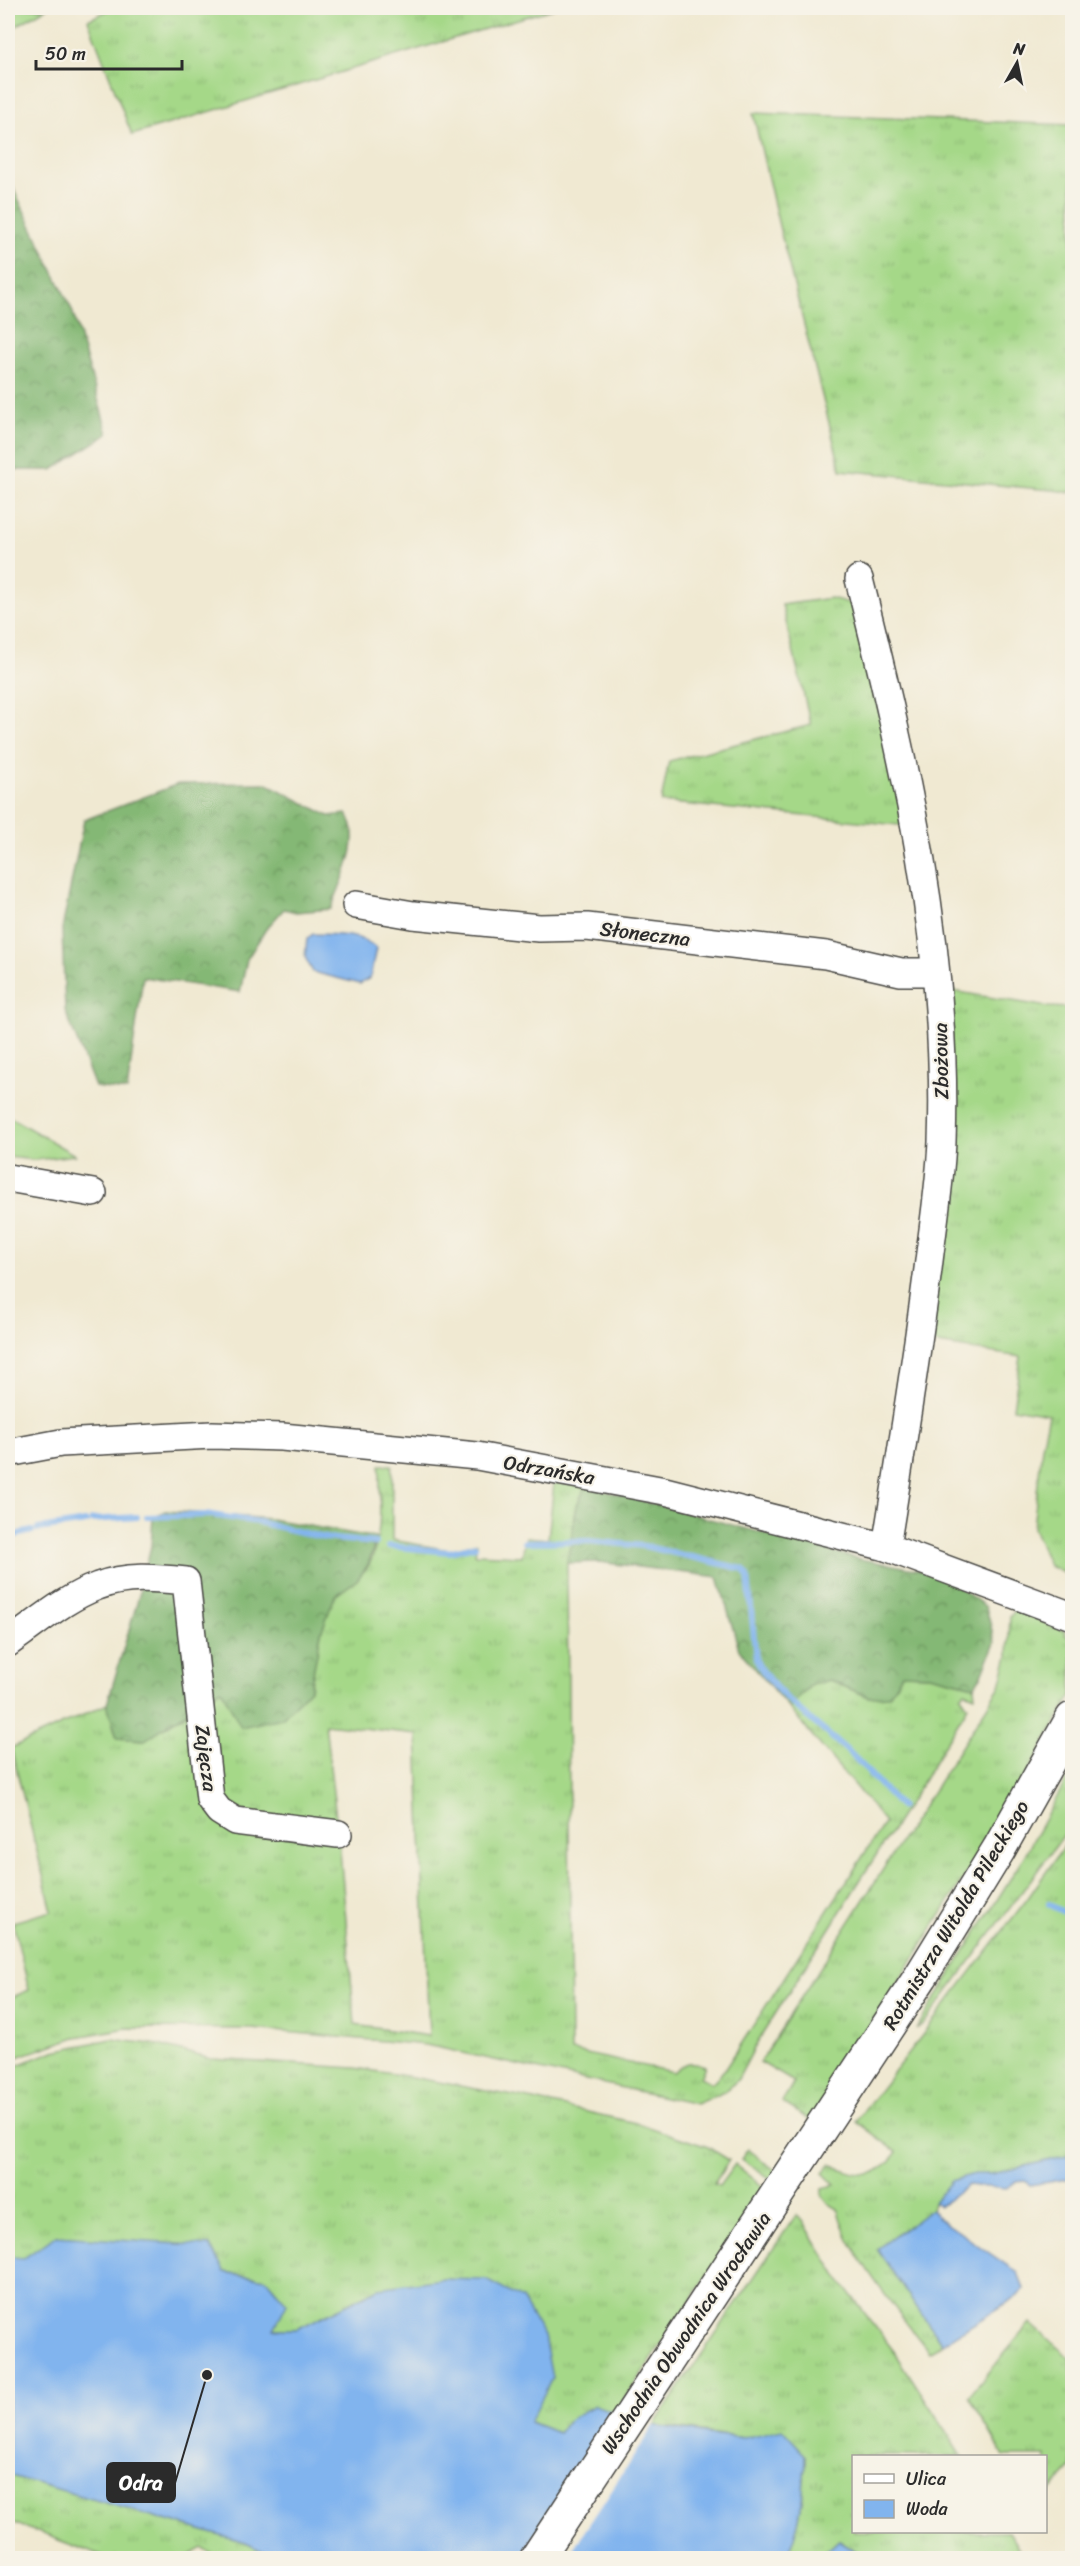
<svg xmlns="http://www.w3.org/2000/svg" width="1080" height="2566" viewBox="0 0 1080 2566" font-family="Sriracha,sans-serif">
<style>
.grass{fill:url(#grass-tufts);stroke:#68825a;stroke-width:1.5}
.forest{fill:url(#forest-crowns);stroke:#587250;stroke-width:1.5}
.green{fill:#a5d888;stroke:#68825a;stroke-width:1.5}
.water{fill:#81b4ee;stroke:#56708c;stroke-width:1.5}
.pier{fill:#f0e9d2}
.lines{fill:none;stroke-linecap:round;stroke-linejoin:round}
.stream{stroke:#81b4ee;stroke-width:6}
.minor-casing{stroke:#494844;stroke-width:30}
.major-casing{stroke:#494844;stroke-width:36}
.minor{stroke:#fff;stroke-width:27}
.major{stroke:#fff;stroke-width:33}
.labels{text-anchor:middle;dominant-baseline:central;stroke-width:4.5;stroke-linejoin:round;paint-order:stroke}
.street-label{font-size:20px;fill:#2b2b2b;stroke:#f7f3e8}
.leader{fill:none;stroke:#2b2b2b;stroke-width:2}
.callout-dot{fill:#2b2b2b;stroke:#f7f3e8;stroke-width:2}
.callout{fill:#2b2b2b;stroke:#2b2b2b;stroke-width:2}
.callout-label{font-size:21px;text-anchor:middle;font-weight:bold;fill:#fff}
</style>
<defs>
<pattern id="grass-tufts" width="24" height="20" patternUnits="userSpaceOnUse" patternTransform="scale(1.5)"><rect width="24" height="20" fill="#a5d888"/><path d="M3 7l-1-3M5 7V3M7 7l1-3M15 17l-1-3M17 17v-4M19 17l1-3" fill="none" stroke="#8eba76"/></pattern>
<pattern id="forest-crowns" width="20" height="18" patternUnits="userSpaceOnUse" patternTransform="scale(1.5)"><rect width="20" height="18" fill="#84b874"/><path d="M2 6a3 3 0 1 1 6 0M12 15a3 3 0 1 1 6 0" fill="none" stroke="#6c965f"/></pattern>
</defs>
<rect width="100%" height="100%" fill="#f7f3e8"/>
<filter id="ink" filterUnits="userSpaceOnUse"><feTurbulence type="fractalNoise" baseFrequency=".0167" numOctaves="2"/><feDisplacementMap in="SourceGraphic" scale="12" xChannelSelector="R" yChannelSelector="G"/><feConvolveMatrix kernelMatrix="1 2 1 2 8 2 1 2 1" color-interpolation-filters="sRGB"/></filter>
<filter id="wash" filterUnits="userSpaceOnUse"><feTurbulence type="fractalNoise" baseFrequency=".008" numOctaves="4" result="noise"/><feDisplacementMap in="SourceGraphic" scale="24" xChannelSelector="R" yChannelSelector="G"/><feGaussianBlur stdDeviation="1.35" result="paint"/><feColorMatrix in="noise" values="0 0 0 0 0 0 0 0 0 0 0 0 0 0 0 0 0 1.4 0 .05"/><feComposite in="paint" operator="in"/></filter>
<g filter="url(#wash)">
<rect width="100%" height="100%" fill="#f0e9d2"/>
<g class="grass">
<path d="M 8,8 L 47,8 L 8,31 Z"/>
<path d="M 113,8 L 555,8 L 132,135 L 88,20 Z"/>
<path d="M 753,113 L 1072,125 L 1072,492 L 841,470 L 779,226 Z"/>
<path d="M 831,598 L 853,604 L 909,826 L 661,802 L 669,761 L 811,725 L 782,605 Z"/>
<path d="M 946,990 L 1048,1007 L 1072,1008 L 1072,1577 L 1049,1566 L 1033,1528 L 1042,1447 L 1049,1414 L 1013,1408 L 1021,1357 L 926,1342 Z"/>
<path d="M 380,1465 L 392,1465 L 392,1540 L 449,1550 L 477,1543 L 475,1554 L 522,1556 L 526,1537 L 548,1539 L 554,1483 L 586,1486 L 577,1505 L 567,1563 L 571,2051 L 673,2072 C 685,2062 690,2060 705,2066 L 700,2078 L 712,2083 L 725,2069 L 885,1822 L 789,1708 L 811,1685 L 829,1680 L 869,1697 L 889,1695 L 901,1674 L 930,1675 L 974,1686 L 975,1696 L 965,1692 L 961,1696 L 968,1706 L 920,1786 L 758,2041 L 738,2079 L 726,2091 L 696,2104 L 426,2045 L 252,2029 L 127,2028 L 76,2037 L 8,2060 L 8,1999 L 29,1990 L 13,1922 L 52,1911 L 11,1748 L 107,1704 L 117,1738 L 144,1740 L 193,1709 L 210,1809 L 339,1839 L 355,2025 L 429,2036 L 417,1734 L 325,1724 L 337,1826 L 248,1814 L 216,1796 L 207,1699 L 221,1689 L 310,1689 C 314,1666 322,1614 335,1596 C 344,1584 361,1579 369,1565 C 384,1536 379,1496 380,1465 Z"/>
<path d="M 1016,1609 L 1066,1632 L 1065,1635 L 1072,1638 L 1072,1695 L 1008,1808 L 811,2121 L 782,2102 L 794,2082 L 760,2062 L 1000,1686 L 1008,1656 L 1010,1617 Z"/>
<path d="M 1072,1770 L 1072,1824 L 923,2025 L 917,2028 L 1022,1860 Z"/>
<path d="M 1072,1835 L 1072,2155 L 991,2174 L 974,2174 L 952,2181 L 934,2202 L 932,2209 L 877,2249 L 942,2344 L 929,2352 C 904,2319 844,2248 838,2209 C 829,2204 820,2199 822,2188 L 835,2185 L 823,2173 L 830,2164 C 862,2178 875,2181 897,2152 L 856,2121 L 1028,1898 Z"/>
<path d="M 111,2039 L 159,2045 L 211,2059 L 355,2068 L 406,2076 L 525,2098 L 636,2123 L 708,2147 L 729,2160 L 714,2184 L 719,2186 L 735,2164 L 766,2189 L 615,2413 L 571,2418 L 558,2433 L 529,2422 L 552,2378 L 379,2288 L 297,2329 L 273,2329 L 286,2303 L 266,2279 L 225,2272 L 104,2240 L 56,2236 L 24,2258 L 8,2257 L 8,2069 L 54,2051 Z"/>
<path d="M 748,2149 L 777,2172 L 771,2180 L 741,2159 Z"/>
<path d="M 796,2215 L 803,2221 L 838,2278 L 896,2354 L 962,2456 L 854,2456 L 854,2532 L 1008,2532 L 1025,2558 L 867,2558 L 838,2540 L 818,2558 L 785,2558 C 802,2525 804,2491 805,2454 L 782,2430 L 744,2438 L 654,2425 Z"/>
<path d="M 1030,2323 L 1072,2360 L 1072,2467 L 1046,2496 L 1046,2456 L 1004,2456 L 969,2396 Z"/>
<path d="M 8,2475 L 246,2543 L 277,2558 L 219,2558 L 203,2548 L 185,2558 L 106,2558 L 8,2521 Z"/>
</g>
<g class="forest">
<path d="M 8,171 L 14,190 L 72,310 L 108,434 L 52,470 L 8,470 Z"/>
<path d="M 266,783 L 329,816 L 347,814 C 364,842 341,881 331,909 L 296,912 L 284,909 L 266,929 L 247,959 L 240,992 L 143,977 L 127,1091 L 95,1087 L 65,1010 L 62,929 L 84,820 L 178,784 Z"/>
<path d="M 586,1486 L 860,1559 L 926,1571 L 957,1586 L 986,1607 L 995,1643 L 982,1675 L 974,1686 L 930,1675 L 902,1674 L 889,1696 L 869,1697 L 829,1680 L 811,1685 L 789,1708 L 739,1650 L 718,1577 L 599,1562 L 567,1563 L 577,1505 Z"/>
<path d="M 166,1511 L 271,1519 L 377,1538 L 368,1565 L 357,1580 L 335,1596 L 321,1633 L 310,1689 L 282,1718 L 241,1727 L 221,1689 L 145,1740 L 117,1738 L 107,1704 L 137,1603 L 151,1546 L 153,1517 Z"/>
</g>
<path class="green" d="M 8,1116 L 75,1155 L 35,1160 L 8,1157 Z"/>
<g class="water">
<path d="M 313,934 C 335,935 360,933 376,948 L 370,978 L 360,984 L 313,972 L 305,957 L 307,939 Z"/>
<path d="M 1072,2155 L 1072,2178 L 1030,2185 L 1025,2181 L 1016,2182 L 1006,2189 L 968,2185 L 940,2206 L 934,2202 L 951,2181 L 974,2174 L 991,2174 Z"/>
<path d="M 932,2209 L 936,2216 L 1018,2273 L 1024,2288 L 1018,2296 L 942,2344 L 877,2249 Z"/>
<path d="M 56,2236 L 210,2246 L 225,2272 L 266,2279 L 287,2303 L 274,2329 L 297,2329 L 379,2288 L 442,2279 L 486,2280 L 522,2299 L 544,2336 L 552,2378 L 530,2422 L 558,2433 L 571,2418 L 595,2405 L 646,2424 L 709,2434 L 744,2438 L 782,2429 L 805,2454 C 804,2491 802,2525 785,2558 L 277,2558 L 246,2543 L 8,2475 L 8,2257 L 24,2258 Z"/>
<path d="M 838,2540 L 867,2558 L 818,2558 Z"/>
</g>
<path class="pier" d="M 617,2410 L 656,2422 L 567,2558 L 520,2558 Z"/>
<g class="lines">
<g class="stream">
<path d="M 147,1517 L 211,1515 L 258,1522 L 325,1538 L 376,1543"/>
<path d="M 92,1520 L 137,1517"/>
<path d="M 38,1529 L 86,1522"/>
<path d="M 8,1537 L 32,1531"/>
<path d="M 525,1542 L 588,1541 L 644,1546 L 743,1569 L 748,1576 L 756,1659 C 771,1693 826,1730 854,1757 C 870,1773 884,1791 901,1807"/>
<path d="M 389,1546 L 449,1552 L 475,1546"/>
<path d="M 1049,1904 L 1072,1917"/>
</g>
</g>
</g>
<g filter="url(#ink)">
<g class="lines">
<g class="minor-casing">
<g id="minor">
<path d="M 859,579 C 905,763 949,951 942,1142 C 940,1184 933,1227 928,1269 C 916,1362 901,1454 886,1547"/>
<path d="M 356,905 L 413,915 L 539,928 L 587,927 L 826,955 L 901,972 L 934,972"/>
<path d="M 8,1178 L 93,1193"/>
<path d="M 8,1453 L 61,1443 L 212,1435 L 282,1437 L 477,1456 L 665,1491 L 886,1547 L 1072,1616"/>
<path d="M 8,1643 C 36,1624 65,1598 98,1586 C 126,1575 157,1578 186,1581 L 210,1799 L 219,1811 L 235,1821 L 338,1834"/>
</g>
</g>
<g class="major-casing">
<path id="major" d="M 537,2558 L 921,1976 L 999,1849 L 1072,1719"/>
</g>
<use href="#minor" class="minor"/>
<use href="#major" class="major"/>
</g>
</g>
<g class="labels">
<g class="street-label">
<text transform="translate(645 934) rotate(7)">Słoneczna</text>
<text transform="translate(941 1061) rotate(-91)">Zbożowa</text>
<text transform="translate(549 1470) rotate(10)">Odrzańska</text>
<text transform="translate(206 1758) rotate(83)">Zajęcza</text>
<text transform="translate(956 1915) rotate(-59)">Rotmistrza Witolda Pileckiego</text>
<text transform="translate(686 2333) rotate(-56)">Wschodnia Obwodnica Wrocławia</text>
</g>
</g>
<path class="leader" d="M207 2375L175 2483"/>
<circle class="callout-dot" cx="207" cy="2375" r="6"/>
<rect class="callout" x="107" y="2463" width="68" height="39" rx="6"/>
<g class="callout-label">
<text x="141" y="2490">Odra</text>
</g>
<rect width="1080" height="2566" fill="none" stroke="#f7f3e8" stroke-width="30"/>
<rect x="852" y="2455" width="195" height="78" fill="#f7f3e8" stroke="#a5a39c" stroke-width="1.5"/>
<rect x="864" y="2474" width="30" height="9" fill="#ffffff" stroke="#a5a39c" stroke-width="1.5"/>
<text x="906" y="2485" font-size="18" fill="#2b2b2b">Ulica</text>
<rect x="864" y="2500" width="30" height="18" fill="#81b4ee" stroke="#a5a39c" stroke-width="1.5"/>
<text x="906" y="2515" font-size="18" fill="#2b2b2b">Woda</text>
<g transform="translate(1017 63) rotate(9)" stroke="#f7f3e8" stroke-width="4.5" paint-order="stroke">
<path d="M0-4.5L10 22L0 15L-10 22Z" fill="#2b2b2b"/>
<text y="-9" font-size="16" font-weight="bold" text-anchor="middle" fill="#2b2b2b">N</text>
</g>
<path d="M36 60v9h146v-9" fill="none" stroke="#2b2b2b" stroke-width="3"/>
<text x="45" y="60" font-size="18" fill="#2b2b2b" stroke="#f7f3e8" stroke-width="4.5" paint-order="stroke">50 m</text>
</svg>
